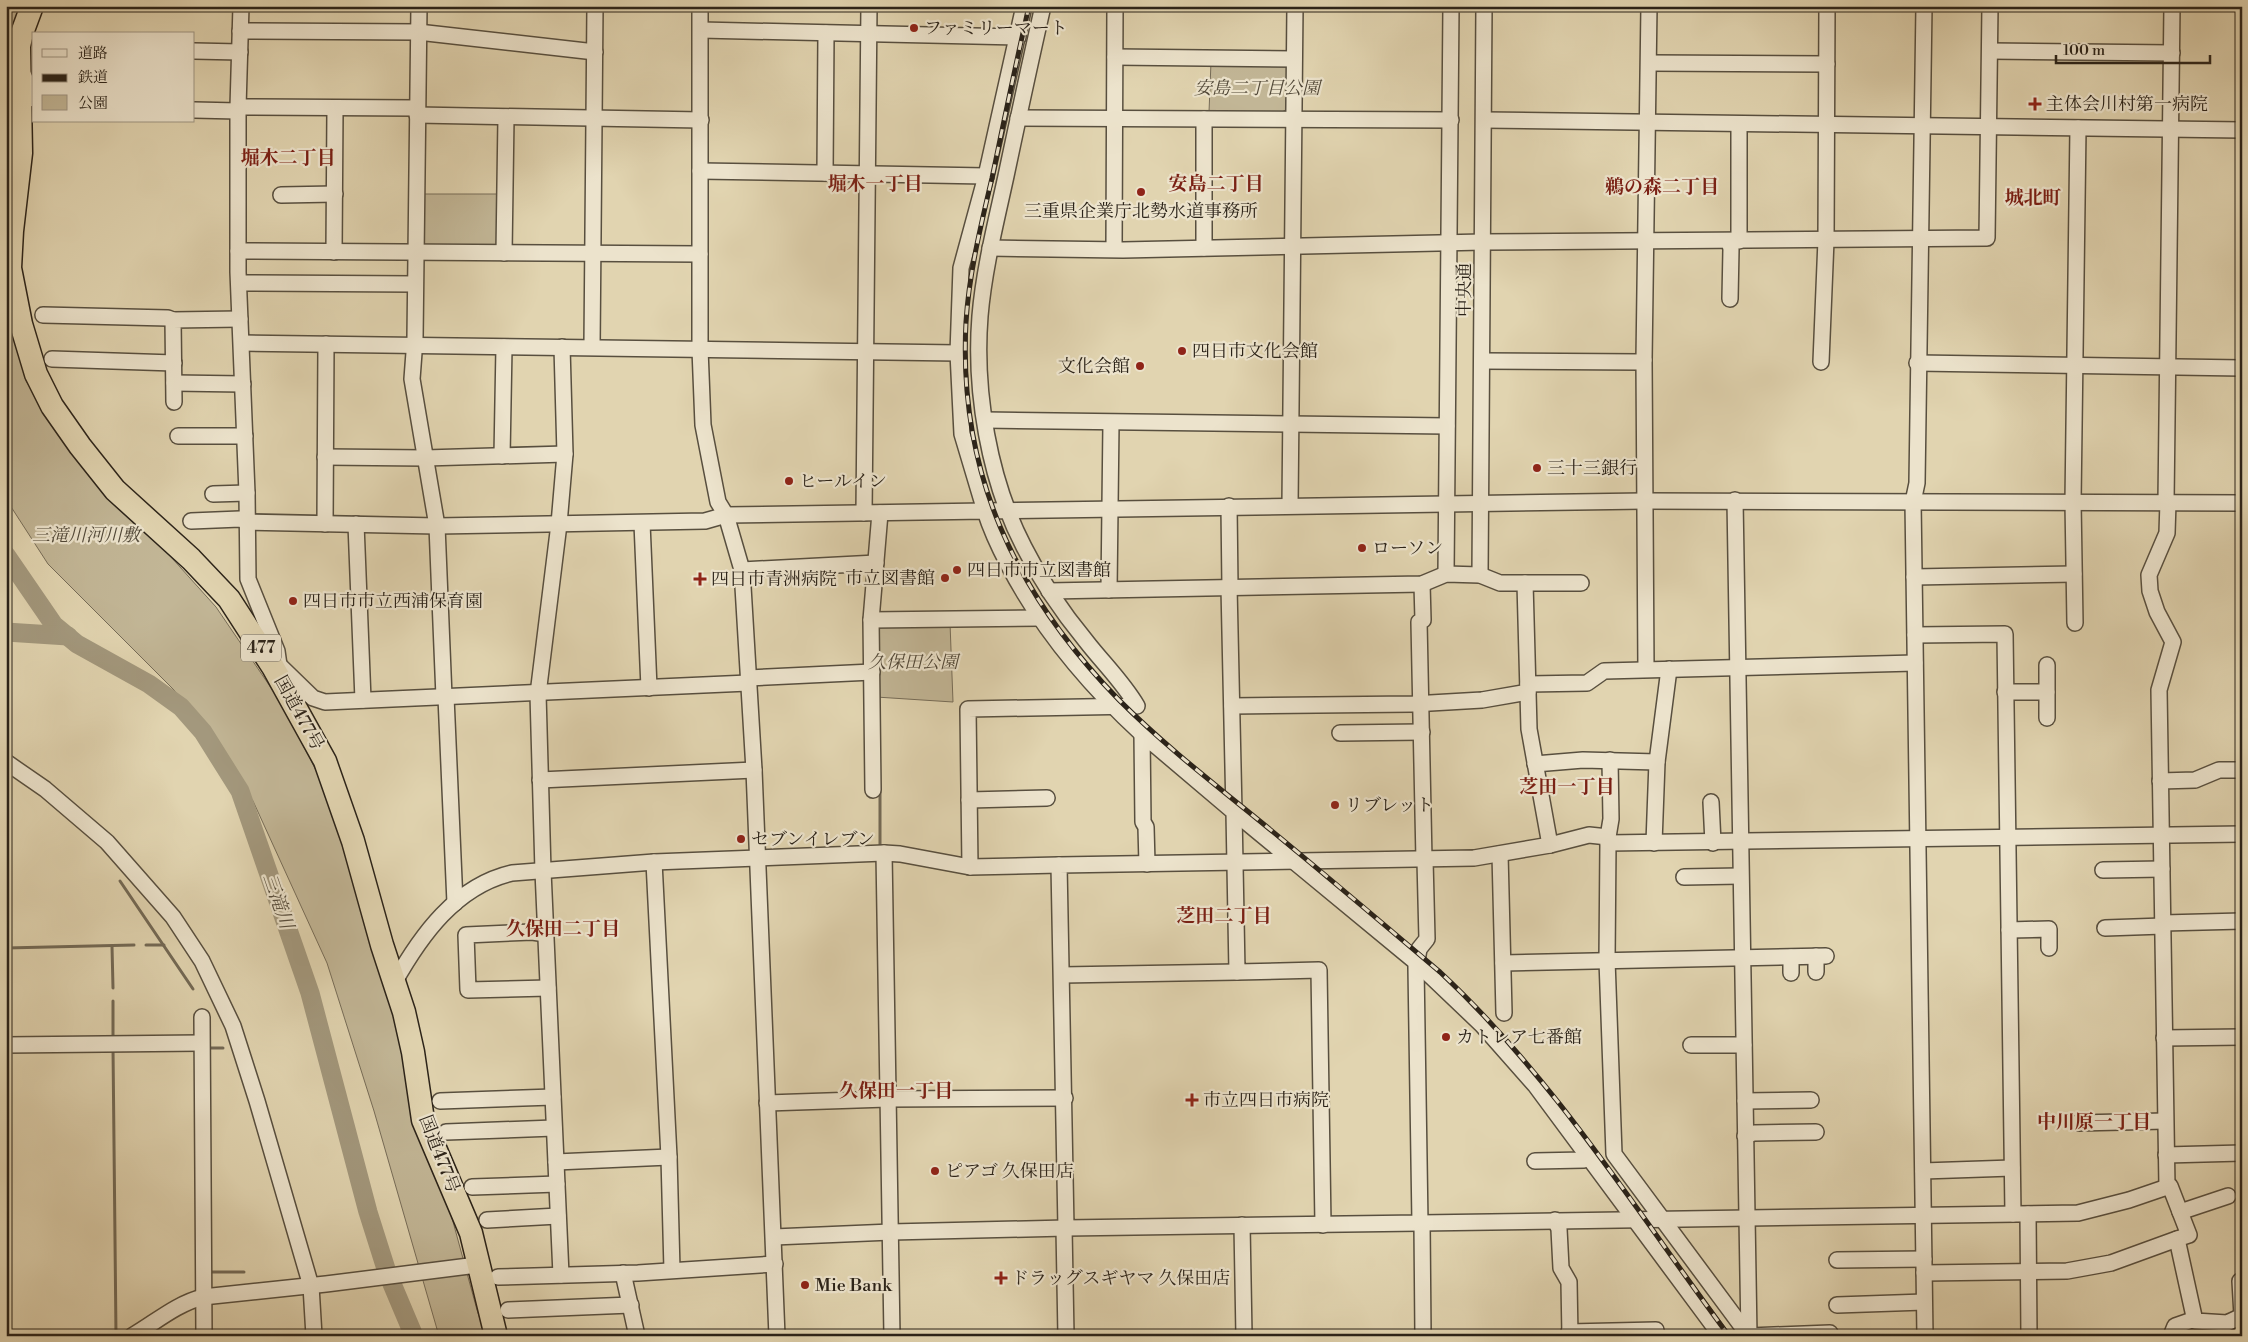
<svg xmlns="http://www.w3.org/2000/svg" width="2248" height="1342" viewBox="0 0 2248 1342" font-family="'Libre Bodoni','Noto Serif JP',serif">
<style>
.green{fill:#c2b696;stroke:#766c58}
.lines{fill:none;stroke-linecap:round;stroke-linejoin:round}
.stream{stroke:#736955;stroke-width:3}
.river{stroke:#a3987d;stroke-width:19}
.minor-casing{stroke:#584f3f;stroke-width:18}
.highway-casing{stroke:#2b2319;stroke-width:25}
.minor{stroke:#ece3cc;stroke-width:15}
.highway{stroke:#e1d4b0;stroke-width:22}
.rail-casing{stroke:#2b2319;stroke-width:5}
.rail{stroke:#ece3cc;stroke-width:3;stroke-dasharray:9;stroke-linecap:butt}
.poi-dot{fill:#8f2418;stroke:#ece3cc;stroke-width:2}
.labels{text-anchor:middle;dominant-baseline:central;stroke-width:4.5;stroke-linejoin:round;paint-order:stroke}
.shield{fill:#ece3cc;stroke:#655d4f;stroke-width:1}
.shield-label{font-size:16px;font-weight:bold;fill:#2b2319}
.poi-label{font-size:18px;fill:#2b2319;stroke:#ece3cc;text-anchor:start}
.park-label{font-size:18px;font-style:italic;fill:#514838;stroke:#ece3cc}
.street-label{font-size:18px;fill:#2b2319;stroke:#ece3cc}
.neighbourhood-label{font-size:19px;font-weight:bold;fill:#7a1f14;stroke:#ece3cc}
.water-label{font-size:19px;font-style:italic;fill:#554c3c;stroke:#ece3cc}
</style>
<rect width="100%" height="100%" fill="#e1d4b0"/>
<filter id="stains"><feTurbulence type="fractalNoise" baseFrequency=".004" numOctaves="4"/><feColorMatrix values="0 0 0 0 .2 0 0 0 0 .09 0 0 0 0 .02 0 0 0 .5 -.17"/></filter>
<radialGradient id="worn" r=".72"><stop offset=".6" stop-color="#630" stop-opacity="0"/><stop offset="1" stop-color="#630" stop-opacity=".3"/></radialGradient>
<g class="green">
<path d="M 6,6 L 21,6 L 6,196 Z"/>
<path d="M 1211,62 L 1284,64 L 1287,68 L 1287,109 L 1282,112 L 1209,112 Z"/>
<path d="M 423,194 L 500,194 L 499,245 L 425,248 L 422,244 Z"/>
<path d="M 6,304 L 26,381 L 84,467 L 153,537 L 216,607 L 282,704 L 326,790 L 363,916 L 392,1005 L 414,1118 L 449,1207 L 477,1310 L 486,1336 L 439,1336 L 374,1111 L 327,963 L 253,801 L 174,690 L 48,564 L 6,499 Z"/>
<path d="M 950,623 L 953,702 L 876,697 L 875,625 Z"/>
</g>
<g class="lines">
<g class="stream">
<path d="M 880,790 L 880,847"/>
<path d="M 120,881 L 193,989"/>
<path d="M 146,945 L 164,945"/>
<path d="M 112,946 L 113,988"/>
<path d="M 6,948 L 134,945"/>
<path d="M 113,1001 L 113,1038"/>
<path d="M 113,1048 L 116,1335"/>
<path d="M 208,1048 L 223,1048"/>
<path d="M 207,1272 L 244,1272"/>
</g>
<g class="river">
<path d="M 6,555 L 54,625 L 77,644 L 149,684 L 181,707 L 203,732 L 240,791 L 310,993 L 368,1212 L 387,1272 L 414,1336"/>
<path d="M 6,632 L 68,636"/>
</g>
<g class="minor-casing">
<g id="minor">
<path d="M 241,6 L 238,107 L 238,272 L 247,493 L 248,579 L 277,651 L 279,665 L 273,667"/>
<path d="M 419,6 L 415,339 L 412,379 L 437,526 L 444,697"/>
<path d="M 700,6 L 700,349 L 703,425 L 718,502 L 726,515 L 742,570 L 754,770 L 777,1336"/>
<path d="M 1024,6 L 986,176 L 961,268 L 958,353 L 962,434 L 985,511 L 1644,501 L 2242,503"/>
<path d="M 1924,6 L 1917,483 L 1913,502 L 1925,1336"/>
<path d="M 701,30 L 1018,37"/>
<path d="M 240,31 L 418,32 L 595,52"/>
<path d="M 194,51 L 240,52"/>
<path d="M 1990,51 L 2172,53"/>
<path d="M 1115,57 L 1294,59"/>
<path d="M 1649,63 L 1827,64"/>
<path d="M 23,74 L 34,99"/>
<path d="M 238,107 L 416,108"/>
<path d="M 194,110 L 238,111"/>
<path d="M 417,115 L 701,120"/>
<path d="M 1018,118 L 1451,120"/>
<path d="M 1204,119 L 1204,248"/>
<path d="M 1485,120 L 2242,130"/>
<path d="M 700,171 L 986,176"/>
<path d="M 825,173 L 826,33"/>
<path d="M 281,195 L 335,194"/>
<path d="M 1729,241 L 1731,249 L 1730,299"/>
<path d="M 1739,241 L 1739,124"/>
<path d="M 990,248 L 1123,250 L 1483,242 L 1987,238 L 1990,6"/>
<path d="M 1114,249 L 1115,6"/>
<path d="M 238,251 L 700,254"/>
<path d="M 334,252 L 335,109"/>
<path d="M 504,253 L 506,117"/>
<path d="M 239,283 L 415,284"/>
<path d="M 43,315 L 168,318 L 173,320"/>
<path d="M 242,343 L 958,353"/>
<path d="M 592,347 L 595,6"/>
<path d="M 52,359 L 174,363"/>
<path d="M 1482,361 L 1640,362 L 1644,360"/>
<path d="M 1821,362 L 1826,240 L 1827,6"/>
<path d="M 1917,363 L 2242,368"/>
<path d="M 174,383 L 243,384"/>
<path d="M 174,402 L 173,320 L 240,319"/>
<path d="M 985,420 L 1447,426"/>
<path d="M 178,436 L 245,436"/>
<path d="M 502,456 L 504,347"/>
<path d="M 325,457 L 425,458 L 565,454"/>
<path d="M 213,494 L 247,493"/>
<path d="M 1735,500 L 1749,1336"/>
<path d="M 2166,502 L 2172,6"/>
<path d="M 1290,505 L 1295,6"/>
<path d="M 1229,506 L 1230,587"/>
<path d="M 864,513 L 869,6"/>
<path d="M 191,521 L 240,519 L 248,522 L 437,526 L 705,521 L 726,515 L 985,511 C 991,530 999,547 1008,564 C 1042,630 1088,684 1142,734"/>
<path d="M 642,523 L 649,688"/>
<path d="M 325,524 L 326,344"/>
<path d="M 356,524 L 363,700"/>
<path d="M 742,570 L 876,563"/>
<path d="M 1446,574 L 1451,6"/>
<path d="M 1480,575 L 1484,6"/>
<path d="M 1914,577 L 2074,574"/>
<path d="M 1525,583 L 1581,583"/>
<path d="M 1422,584 L 1423,620 L 1419,622 L 1424,860"/>
<path d="M 1229,587 L 1234,812 L 1417,963 L 1482,1025 L 1535,1085 L 1721,1336"/>
<path d="M 1109,590 L 1111,423"/>
<path d="M 1049,591 L 1422,584 L 1446,574 L 1480,575 L 1500,583 L 1525,583 L 1529,729 L 1550,845"/>
<path d="M 871,620 L 1040,618"/>
<path d="M 2075,623 L 2073,502 L 2078,128"/>
<path d="M 1915,635 L 2005,634 L 2013,1214"/>
<path d="M 279,665 L 313,698 L 325,702 L 748,683"/>
<path d="M 2047,665 L 2047,718"/>
<path d="M 1646,669 L 1644,360 L 1649,6"/>
<path d="M 748,678 L 872,672"/>
<path d="M 1528,684 L 1587,683 L 1604,671 L 1915,663"/>
<path d="M 2005,692 L 2047,692"/>
<path d="M 446,697 L 455,903"/>
<path d="M 1232,706 L 1413,704 L 1482,700 L 1528,692"/>
<path d="M 1340,733 L 1422,732"/>
<path d="M 6,762 L 45,789 L 107,842 L 173,917 L 202,961 L 233,1026 L 257,1101 L 311,1286 L 314,1336"/>
<path d="M 1535,764 L 1583,760 L 1657,762"/>
<path d="M 540,780 L 754,770"/>
<path d="M 2160,781 L 2195,780 L 2219,770 L 2236,770"/>
<path d="M 873,790 L 871,620 L 880,513"/>
<path d="M 969,800 L 1047,798"/>
<path d="M 1711,802 L 1713,843"/>
<path d="M 1608,837 L 1611,819 L 1610,760"/>
<path d="M 1608,843 L 1607,960 L 1614,1154 L 1749,1336"/>
<path d="M 1654,843 L 1657,762 L 1669,669"/>
<path d="M 884,853 L 892,1336"/>
<path d="M 1500,854 L 1504,1013"/>
<path d="M 1425,860 L 1427,939 L 1419,949 L 1416,967 L 1420,1223 L 1066,1228 L 1059,865 L 1474,858 L 1550,845 L 1589,835 L 1608,837 L 1608,843 L 2242,834"/>
<path d="M 654,862 L 669,1157 L 672,1270"/>
<path d="M 1147,864 L 1146,827 L 1143,822 L 1142,734 L 1234,812 L 1237,972 L 1319,970 L 1323,1225"/>
<path d="M 970,867 L 968,709 L 1137,706 C 1123,682 1103,663 1086,641 C 1062,612 1041,581 1024,547 C 989,480 974,391 980,316 C 984,269 996,222 1006,176 C 1018,119 1030,63 1043,6"/>
<path d="M 2103,870 L 2162,869"/>
<path d="M 1684,877 L 1740,876"/>
<path d="M 2163,923 L 2242,921"/>
<path d="M 2105,928 L 2163,926"/>
<path d="M 2009,930 L 2049,929 L 2049,948"/>
<path d="M 546,934 L 532,932 L 466,935 L 468,990 L 548,988"/>
<path d="M 1791,957 L 1791,973"/>
<path d="M 1503,963 L 1826,956"/>
<path d="M 1816,972 L 1816,956"/>
<path d="M 1062,975 L 1237,972"/>
<path d="M 394,983 C 421,935 456,886 512,873 L 654,862 L 884,853 L 900,854 L 970,867 L 1059,865"/>
<path d="M 202,1017 L 204,1336"/>
<path d="M 2164,1038 L 2242,1037"/>
<path d="M 6,1045 L 201,1043"/>
<path d="M 1691,1045 L 1744,1045"/>
<path d="M 440,1101 L 553,1097"/>
<path d="M 1745,1101 L 1811,1100"/>
<path d="M 767,1103 L 887,1099 L 1065,1098"/>
<path d="M 2078,1123 L 2165,1121"/>
<path d="M 446,1132 L 554,1128"/>
<path d="M 1745,1136 L 1754,1133 L 1816,1132"/>
<path d="M 2166,1155 L 2242,1153"/>
<path d="M 1535,1161 L 1584,1160 L 1590,1158"/>
<path d="M 556,1162 L 669,1157"/>
<path d="M 1923,1171 L 2012,1168"/>
<path d="M 472,1187 L 557,1184"/>
<path d="M 2167,1187 L 2159,690 L 2173,642 L 2157,612 L 2150,591 L 2149,575 L 2167,533 L 2168,502"/>
<path d="M 2180,1212 L 2228,1196"/>
<path d="M 2028,1214 L 2029,1336"/>
<path d="M 487,1220 L 558,1216"/>
<path d="M 1555,1220 L 1559,1229 L 1561,1268 L 1569,1282 L 1570,1336"/>
<path d="M 1420,1223 L 2078,1213 L 2129,1200 L 2170,1186 L 2189,1235 L 2177,1239 L 2195,1321 L 2227,1323 L 2242,1316"/>
<path d="M 1422,1223 L 1423,1336"/>
<path d="M 1242,1225 L 1244,1336"/>
<path d="M 1064,1228 L 1066,1336"/>
<path d="M 774,1237 L 891,1232 L 1066,1228"/>
<path d="M 1837,1260 L 1924,1259"/>
<path d="M 623,1273 L 637,1336"/>
<path d="M 1924,1273 L 2067,1271 L 2111,1263 L 2177,1239"/>
<path d="M 561,1275 L 543,871 L 538,694 L 559,524 L 565,454 L 562,347"/>
<path d="M 498,1277 L 638,1273 L 775,1264"/>
<path d="M 2240,1281 L 2242,1316"/>
<path d="M 1837,1305 L 1924,1302"/>
<path d="M 508,1310 L 631,1305"/>
<path d="M 1569,1332 L 1656,1330"/>
<path d="M 132,1336 C 156,1322 176,1304 203,1297 L 326,1284 L 477,1265"/>
<path d="M 1749,1336 L 1830,1333"/>
<path d="M 2171,1336 L 2175,1326 L 2195,1319"/>
</g>
</g>
<g class="highway-casing">
<path id="highway" d="M 32,6 L 22,33 L 19,46 L 21,153 L 12,231 L 10,268 L 21,324 L 36,374 L 52,406 L 80,446 L 115,490 L 191,559 L 229,599 L 273,667 L 325,761 L 353,841 L 382,945 L 404,1012 L 413,1052 L 423,1120 L 471,1233 L 496,1336"/>
</g>
<use href="#minor" class="minor"/>
<use href="#highway" class="highway"/>
<g class="rail-casing">
<path id="rail" d="M 1029,6 C 1016,63 1004,121 992,178 C 981,225 969,273 966,322 C 958,473 1015,593 1119,700 C 1163,744 1213,783 1261,822 C 1321,871 1381,922 1440,972 C 1554,1078 1637,1212 1729,1336"/>
</g>
<use href="#rail" class="rail"/>
</g>
<g class="poi-dot">
<circle cx="914" cy="28" r="5"/>
<path d="M2032.5 96.5h5v5h5v5h-5v5h-5v-5h-5v-5h5z"/>
<circle cx="1141" cy="192" r="5"/>
<circle cx="1182" cy="351" r="5"/>
<circle cx="1140" cy="366" r="5"/>
<circle cx="1537" cy="468" r="5"/>
<circle cx="789" cy="481" r="5"/>
<circle cx="1362" cy="548" r="5"/>
<circle cx="957" cy="570" r="5"/>
<circle cx="945" cy="578" r="5"/>
<path d="M697.5 571.5h5v5h5v5h-5v5h-5v-5h-5v-5h5z"/>
<circle cx="293" cy="601" r="5"/>
<circle cx="1335" cy="805" r="5"/>
<circle cx="741" cy="839" r="5"/>
<circle cx="1446" cy="1037" r="5"/>
<path d="M1189.5 1092.5h5v5h5v5h-5v5h-5v-5h-5v-5h5z"/>
<circle cx="935" cy="1171" r="5"/>
<path d="M998.5 1270.5h5v5h5v5h-5v5h-5v-5h-5v-5h5z"/>
<circle cx="805" cy="1285" r="5"/>
</g>
<g class="labels">
<rect class="shield" x="241" y="634.5" width="40" height="27" rx="4"/>
<g class="shield-label">
<text x="261" y="648">477</text>
</g>
<g class="poi-label">
<text x="924" y="28">ファミリーマート</text>
<text x="2046" y="104">主体会川村第一病院</text>
<text x="1141" y="211" text-anchor="middle">三重県企業庁北勢水道事務所</text>
<text x="1192" y="351">四日市文化会館</text>
<text x="1130" y="366" text-anchor="end">文化会館</text>
<text x="1547" y="468">三十三銀行</text>
<text x="799" y="481">ヒールイン</text>
<text x="1372" y="548">ローソン</text>
<text x="967" y="570">四日市市立図書館</text>
<text x="935" y="578" text-anchor="end">市立図書館</text>
<text x="711" y="579">四日市青洲病院</text>
<text x="303" y="601">四日市市立西浦保育園</text>
<text x="1345" y="805">リブレット</text>
<text x="751" y="839">セブンイレブン</text>
<text x="1456" y="1037">カトレア七番館</text>
<text x="1203" y="1100">市立四日市病院</text>
<text x="945" y="1171">ピアゴ 久保田店</text>
<text x="1011" y="1278">ドラッグスギヤマ 久保田店</text>
<text x="815" y="1285">Mie Bank</text>
</g>
<g class="park-label">
<text x="1257" y="88">安島二丁目公園</text>
<text x="86" y="535">三滝川河川敷</text>
<text x="913" y="662">久保田公園</text>
</g>
<g class="street-label">
<text transform="translate(1464 290) rotate(-90)">中央通</text>
<text transform="translate(299 713) rotate(61)">国道477号</text>
<text transform="translate(439 1154) rotate(69)">国道477号</text>
</g>
<g class="neighbourhood-label">
<text x="288" y="158">堀木二丁目</text>
<text x="875" y="184">堀木一丁目</text>
<text x="1216" y="184">安島二丁目</text>
<text x="1662" y="187">鵜の森二丁目</text>
<text x="2033" y="198">城北町</text>
<text x="1567" y="787">芝田一丁目</text>
<text x="1224" y="916">芝田二丁目</text>
<text x="563" y="929">久保田二丁目</text>
<text x="896" y="1091">久保田一丁目</text>
<text x="2094" y="1122">中川原一丁目</text>
</g>
<g class="water-label">
<text transform="translate(278 901) rotate(71)">三滝川</text>
</g>
</g>
<rect width="2248" height="1342" fill="none" stroke="#e1d4b0" stroke-width="25"/>
<rect x="8" y="8" width="2233" height="1327" fill="none" stroke="#2b2319" stroke-width="2.5"/>
<rect x="12" y="12" width="2223" height="1317" fill="none" stroke="#2b2319"/>
<rect x="32" y="32" width="162" height="90" fill="#ece3cc" stroke="#9f9684"/>
<rect x="42" y="49" width="25" height="8" fill="#ece3cc" stroke="#9f9684"/>
<text x="78" y="58" font-size="15" fill="#2b2319">道路</text>
<rect x="42" y="74" width="25" height="8" fill="#2b2319" stroke="#9f9684"/>
<text x="78" y="82" font-size="15" fill="#2b2319">鉄道</text>
<rect x="42" y="95" width="25" height="15" fill="#c2b696" stroke="#9f9684"/>
<text x="78" y="108" font-size="15" fill="#2b2319">公園</text>
<path d="M2056 55v8h154v-8" fill="none" stroke="#2b2319" stroke-width="2.5"/>
<text x="2063" y="55" font-size="15" fill="#2b2319" stroke="#ece3cc" stroke-width="4" paint-order="stroke">100 m</text>
<rect width="100%" height="100%" filter="url(#stains)"/>
<rect width="100%" height="100%" fill="url(#worn)"/>
</svg>
